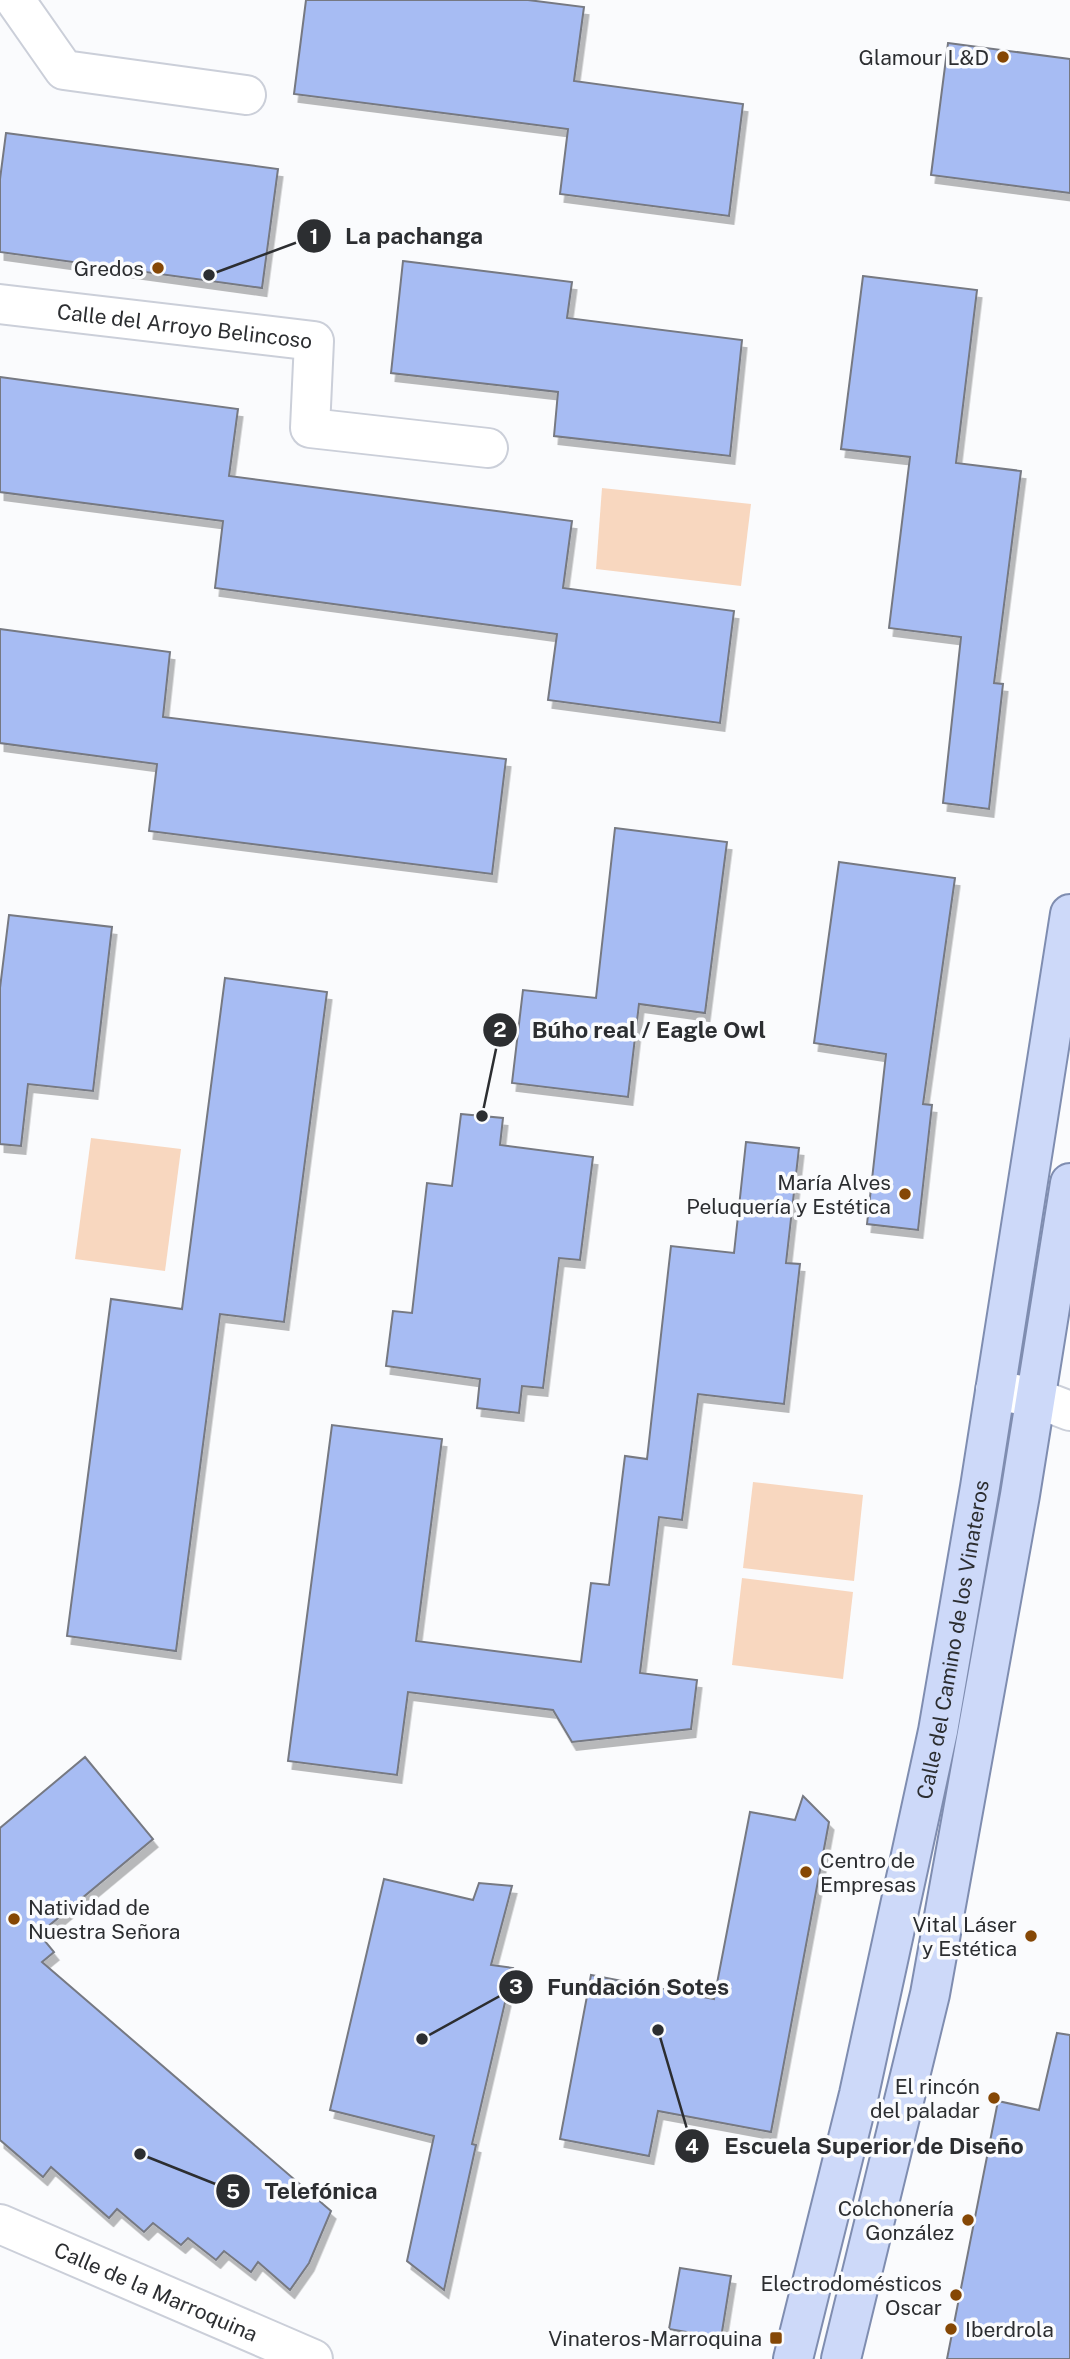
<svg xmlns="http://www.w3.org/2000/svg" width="1070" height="2359" viewBox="0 0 1070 2359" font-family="'Public Sans',sans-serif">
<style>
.green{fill:#f8d7bf}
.building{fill:#a7bcf3;stroke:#767982;stroke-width:2;filter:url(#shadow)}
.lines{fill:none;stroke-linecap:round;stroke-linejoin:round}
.minor-casing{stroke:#cbcfd9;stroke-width:42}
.major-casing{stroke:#7f8db0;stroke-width:42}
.minor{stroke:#fff;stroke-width:38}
.major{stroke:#cdd9f9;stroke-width:38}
.poi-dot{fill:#854705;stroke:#fafbfd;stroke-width:2.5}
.labels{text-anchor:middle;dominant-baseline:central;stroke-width:7;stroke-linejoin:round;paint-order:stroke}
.poi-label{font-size:21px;fill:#2c2e31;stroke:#fafbfd;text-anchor:end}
.street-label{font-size:21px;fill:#2c2e31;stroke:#fafbfd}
.leader{fill:none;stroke:#2c2e31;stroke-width:2.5}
.callout-dot{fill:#2c2e31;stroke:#fafbfd;stroke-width:2.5}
.mark-label{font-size:21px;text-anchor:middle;font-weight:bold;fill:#fff}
.callout-label{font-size:23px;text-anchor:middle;font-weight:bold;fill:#2c2e31;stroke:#fafbfd;stroke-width:7;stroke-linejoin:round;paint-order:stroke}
</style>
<defs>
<filter id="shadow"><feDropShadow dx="4.5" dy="8" stdDeviation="0" flood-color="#0004"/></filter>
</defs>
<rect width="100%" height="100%" fill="#fafbfd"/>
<g class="green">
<path d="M 602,488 L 751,504 L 741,586 L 596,569 Z"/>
<path d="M 91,1138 L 181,1149 L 165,1271 L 75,1259 Z"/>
<path d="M 753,1482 L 863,1495 L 854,1581 L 743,1568 Z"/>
<path d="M 742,1578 L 853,1592 L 843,1679 L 732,1665 Z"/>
</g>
<g class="building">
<path d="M 306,0 L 528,0 L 584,7 L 574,81 L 743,104 L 729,216 L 560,194 L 568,129 L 294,94 Z"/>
<path d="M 948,43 L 1070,59 L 1070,193 L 931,175 Z"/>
<path d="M 6,133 L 278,169 L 262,288 L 0,252 L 0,179 Z"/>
<path d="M 403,261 L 572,282 L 567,318 L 742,340 L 730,456 L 554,436 L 558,392 L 391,373 Z"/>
<path d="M 863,276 L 977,290 L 956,463 L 1021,471 L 994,683 L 1003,684 L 989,809 L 943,803 L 961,637 L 889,628 L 910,457 L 841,449 Z"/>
<path d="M 0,377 L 238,409 L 229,476 L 572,521 L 563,588 L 734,611 L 720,723 L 548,700 L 557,634 L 215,588 L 223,521 L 0,492 Z"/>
<path d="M 0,629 L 170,652 L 163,717 L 506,759 L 492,874 L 149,831 L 157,764 L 0,743 Z"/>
<path d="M 615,828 L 727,842 L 705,1013 L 639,1004 L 628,1097 L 512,1083 L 523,990 L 596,998 Z"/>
<path d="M 839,862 L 955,878 L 923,1104 L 932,1105 L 918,1230 L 867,1224 L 886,1054 L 814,1043 Z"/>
<path d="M 9,915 L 112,927 L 93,1091 L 28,1084 L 21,1146 L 0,1144 L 0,988 Z"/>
<path d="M 225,978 L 327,992 L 284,1322 L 220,1314 L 176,1651 L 67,1636 L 111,1299 L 182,1309 Z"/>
<path d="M 461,1114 L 503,1118 L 500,1145 L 593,1157 L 580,1260 L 559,1258 L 543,1388 L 522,1386 L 519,1413 L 477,1408 L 480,1379 L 386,1366 L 393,1311 L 412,1313 L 427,1183 L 452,1186 Z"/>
<path d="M 746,1142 L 799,1148 L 786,1263 L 800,1264 L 784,1404 L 698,1394 L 682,1520 L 659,1517 L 640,1673 L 697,1680 L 691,1729 L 572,1742 L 553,1710 L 408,1692 L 397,1775 L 288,1761 L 332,1425 L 442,1439 L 416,1641 L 581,1662 L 591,1583 L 609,1585 L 625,1456 L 647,1459 L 671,1246 L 734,1253 Z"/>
<path d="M 85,1757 L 153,1839 L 39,1934 L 54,1952 L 42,1962 L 331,2211 L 309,2263 L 290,2290 L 258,2262 L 251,2272 L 224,2251 L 216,2260 L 188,2238 L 181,2245 L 153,2223 L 144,2232 L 117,2209 L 109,2218 L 51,2167 L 43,2177 L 0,2140 L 0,1828 Z"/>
<path d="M 803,1796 L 829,1822 L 771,2132 L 658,2111 L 649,2156 L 560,2139 L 591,1975 L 714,1999 L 750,1812 L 795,1820 Z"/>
<path d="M 384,1879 L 473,1900 L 479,1883 L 512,1886 L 491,1965 L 513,1968 L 472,2144 L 476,2145 L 444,2290 L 407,2261 L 434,2136 L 330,2110 Z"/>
<path d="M 1057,2033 L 1070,2035 L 1070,2359 L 947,2359 L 998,2101 L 1039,2110 Z"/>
<path d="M 680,2268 L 731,2276 L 721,2338 L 669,2329 Z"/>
</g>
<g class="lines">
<g class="minor-casing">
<g id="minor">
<path d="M 15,0 L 64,70 L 246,95"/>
<path id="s1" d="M 0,304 L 314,341 L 310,428 L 488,448"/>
<path d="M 995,1390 L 1036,1398 L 1070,1411"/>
<path id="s2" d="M 0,2224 L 313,2359"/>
</g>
</g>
<g class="major-casing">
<g id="major">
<path id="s3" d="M 793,2359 L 859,2094 L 938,1731 L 980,1487 L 1070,914"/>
<path d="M 841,2359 L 930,1994 L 1020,1495 L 1070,1183"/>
</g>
</g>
<use href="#minor" class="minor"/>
<use href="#major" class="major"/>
</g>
<g class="poi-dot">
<circle cx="1003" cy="57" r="7"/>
<circle cx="158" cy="268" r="7"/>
<circle cx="905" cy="1194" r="7"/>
<circle cx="806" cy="1872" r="7"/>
<circle cx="14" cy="1919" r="7"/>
<circle cx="1031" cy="1936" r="7"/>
<circle cx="994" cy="2098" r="7"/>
<circle cx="968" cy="2220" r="7"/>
<circle cx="956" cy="2295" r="7"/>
<circle cx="951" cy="2329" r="7"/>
<rect x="769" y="2331" width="14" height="14" rx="3.5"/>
</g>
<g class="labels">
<g class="poi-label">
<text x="989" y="57">Glamour L&amp;D</text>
<text x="144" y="268">Gredos</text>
<text x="891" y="1182">María Alves<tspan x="891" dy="24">Peluquería y Estética</tspan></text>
<text x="820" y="1860" text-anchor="start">Centro de<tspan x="820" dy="24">Empresas</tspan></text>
<text x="28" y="1907" text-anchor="start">Natividad de<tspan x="28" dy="24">Nuestra Señora</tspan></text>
<text x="1017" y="1924">Vital Láser<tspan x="1017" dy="24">y Estética</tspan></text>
<text x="980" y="2086">El rincón<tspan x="980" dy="24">del paladar</tspan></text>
<text x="954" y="2208">Colchonería<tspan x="954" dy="24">González</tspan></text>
<text x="942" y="2283">Electrodomésticos<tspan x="942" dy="24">Oscar</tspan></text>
<text x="965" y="2329" text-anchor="start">Iberdrola</text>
<text x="762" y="2338">Vinateros-Marroquina</text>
</g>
<g class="street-label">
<text stroke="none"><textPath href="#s1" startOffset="186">Calle del Arroyo Belincoso</textPath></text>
<text stroke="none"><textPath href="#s3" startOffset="737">Calle del Camino de los Vinateros</textPath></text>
<text stroke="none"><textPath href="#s2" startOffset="170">Calle de la Marroquina</textPath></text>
</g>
</g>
<path class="leader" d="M209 275L314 236M482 1116L500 1030M422 2039L516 1987M658 2030L692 2146M140 2154L233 2191"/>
<g class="callout-dot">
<circle cx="209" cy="275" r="7"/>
<circle cx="482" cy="1116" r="7"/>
<circle cx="422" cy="2039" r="7"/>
<circle cx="658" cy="2030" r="7"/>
<circle cx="140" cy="2154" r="7"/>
<circle cx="314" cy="236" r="18"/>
<circle cx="500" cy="1030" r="18"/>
<circle cx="516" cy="1987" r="18"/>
<circle cx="692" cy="2146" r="18"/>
<circle cx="233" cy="2191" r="18"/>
</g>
<g class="mark-label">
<text x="314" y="244">1</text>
<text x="500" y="1037">2</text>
<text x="516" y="1994">3</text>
<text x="692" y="2154">4</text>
<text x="233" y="2199">5</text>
</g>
<g class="callout-label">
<text x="414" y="244">La pachanga</text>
<text x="649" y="1038">Búho real / Eagle Owl</text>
<text x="638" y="1995">Fundación Sotes</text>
<text x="874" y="2154">Escuela Superior de Diseño</text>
<text x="321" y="2199">Telefónica</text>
</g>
</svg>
